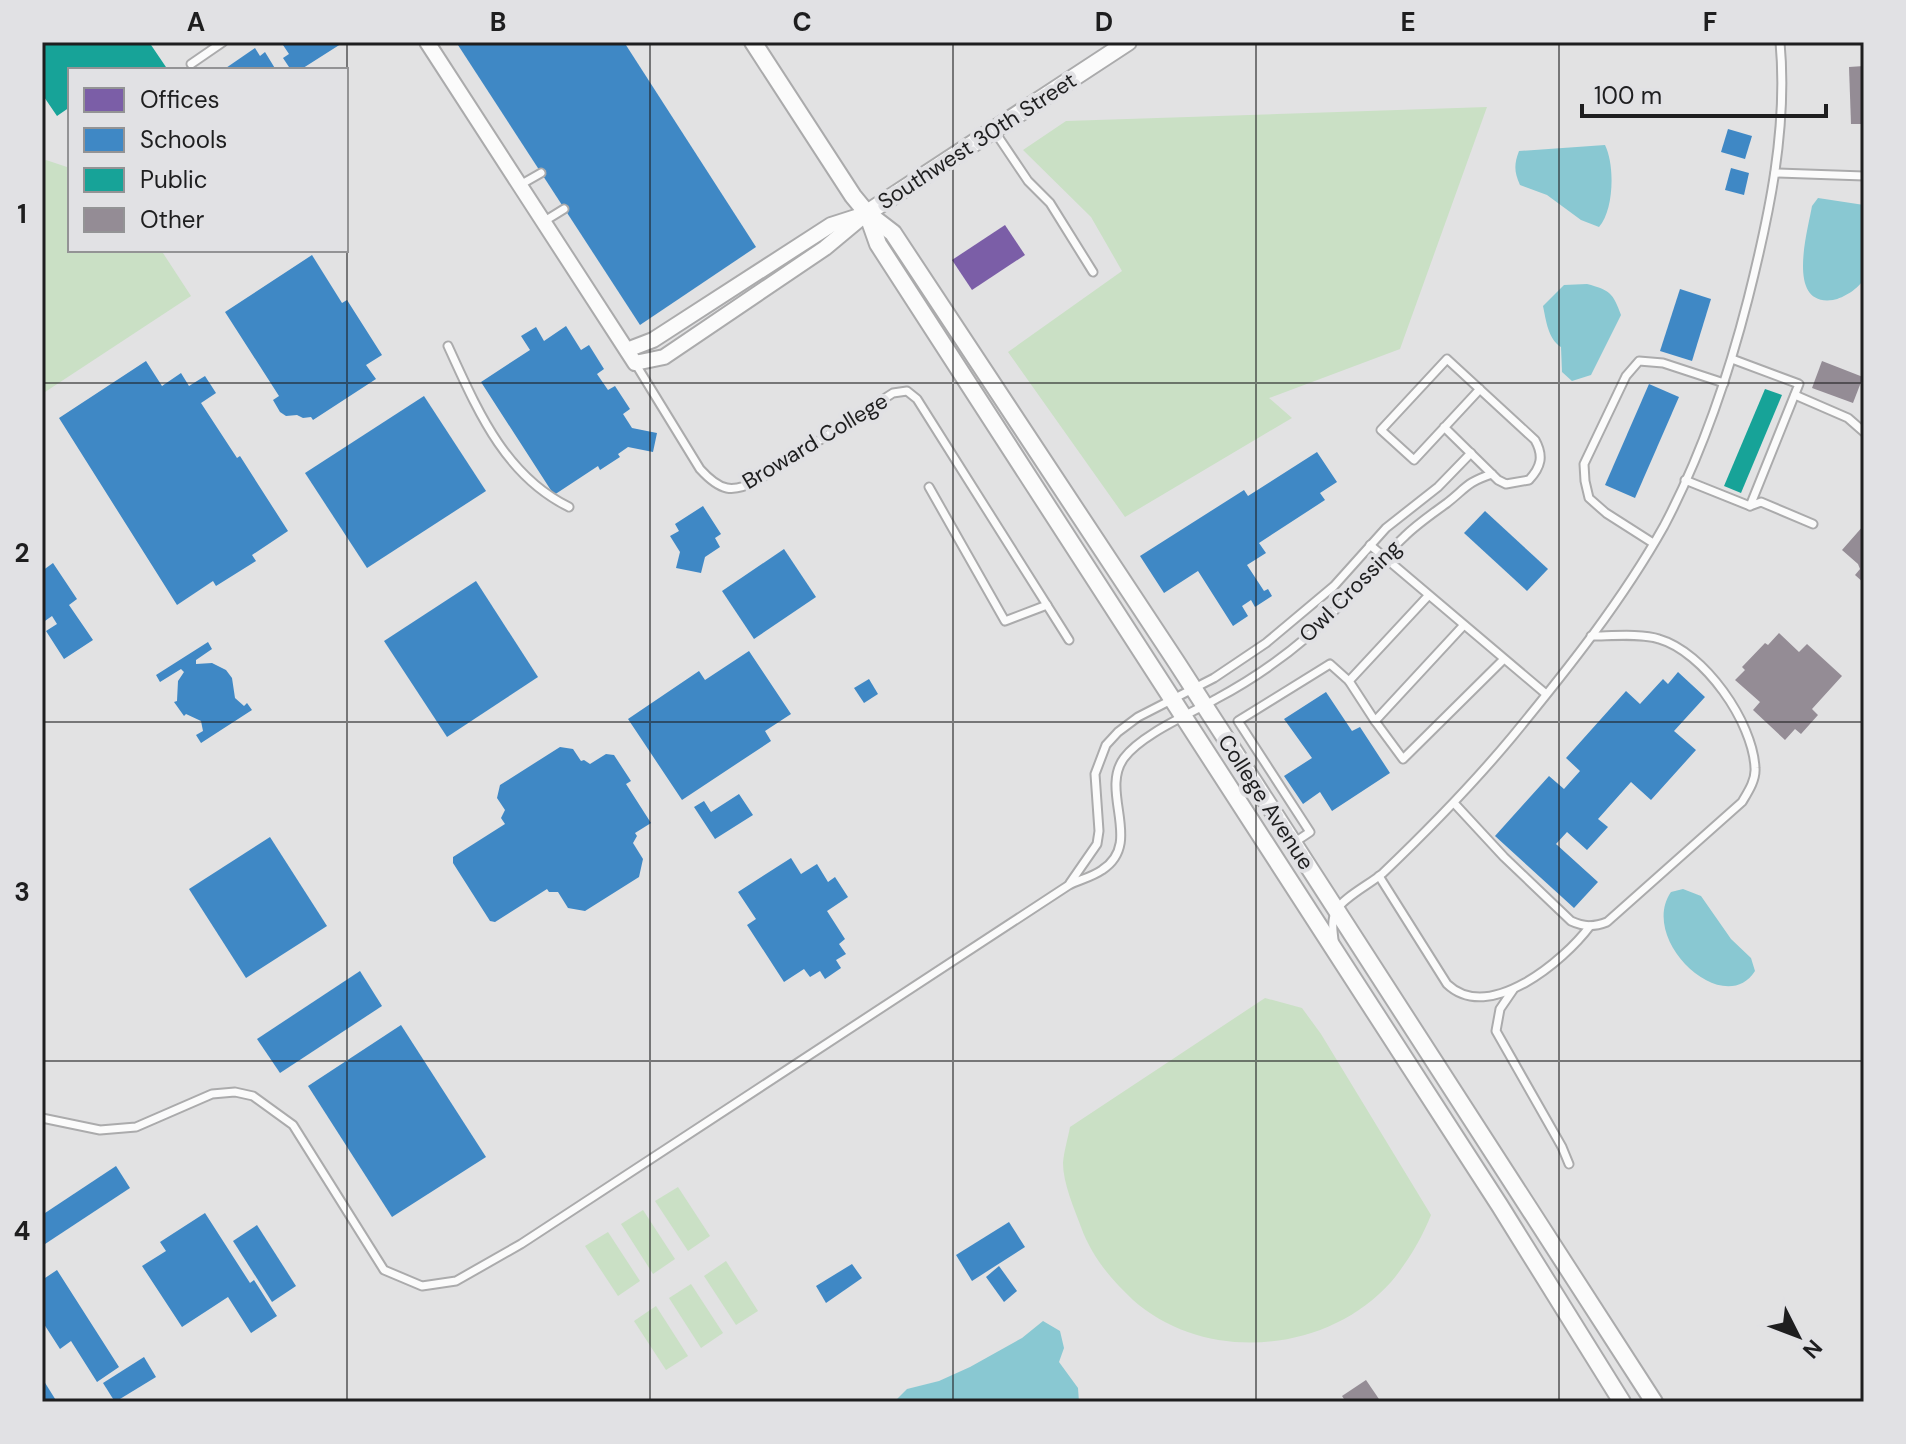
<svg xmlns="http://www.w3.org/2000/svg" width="1906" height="1444" viewBox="0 0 1906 1444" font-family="'DM Sans',sans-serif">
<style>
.green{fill:#cae0c5}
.water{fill:#89c8d2}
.offices{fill:#7b5ea7}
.schools{fill:#3f88c5}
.public{fill:#17a398}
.building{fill:#948c95}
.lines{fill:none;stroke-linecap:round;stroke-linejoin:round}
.service-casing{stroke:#ababac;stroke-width:11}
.minor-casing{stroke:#ababac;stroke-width:18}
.tertiary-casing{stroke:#ababac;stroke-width:20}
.service{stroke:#fbfbfb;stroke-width:7}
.minor{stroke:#fbfbfb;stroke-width:14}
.tertiary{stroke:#fbfbfb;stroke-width:16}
.grid{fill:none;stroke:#1e1e1f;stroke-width:2;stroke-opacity:0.55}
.labels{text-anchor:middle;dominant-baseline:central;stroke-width:8;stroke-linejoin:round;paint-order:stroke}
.street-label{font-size:22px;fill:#1e1e1f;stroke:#e1e1e4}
.neatline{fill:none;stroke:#1e1e1f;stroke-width:3}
.grid-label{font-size:26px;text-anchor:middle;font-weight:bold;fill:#1e1e1f}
</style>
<rect width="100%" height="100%" fill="#e2e2e3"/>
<g class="green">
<path d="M 1487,107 L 1400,349 L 1269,398 L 1292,418 L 1125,517 L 1008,352 L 1122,271 L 1091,217 L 1023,150 L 1066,121 Z"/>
<path d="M 46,160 L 70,168 L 70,250 L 161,250 L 191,296 L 42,394 L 42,162 Z"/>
<path d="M 1265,998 L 1302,1008 L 1321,1034 L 1431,1215 C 1422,1238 1407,1263 1391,1282 C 1327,1354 1205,1364 1133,1300 C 1110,1278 1092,1257 1081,1227 C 1074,1208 1063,1183 1063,1163 C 1064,1151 1068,1138 1070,1127 Z"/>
<path d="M 678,1187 L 710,1236 L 688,1251 L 655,1201 Z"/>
<path d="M 643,1210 L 675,1259 L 653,1274 L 621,1224 Z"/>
<path d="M 608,1232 L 640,1281 L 618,1296 L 585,1246 Z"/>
<path d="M 726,1261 L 758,1311 L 736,1325 L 704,1276 Z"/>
<path d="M 691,1284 L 723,1333 L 701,1348 L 669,1298 Z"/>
<path d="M 656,1306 L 688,1356 L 666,1370 L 634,1321 Z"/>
</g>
<g class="water">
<path d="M 1605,145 C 1615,165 1614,210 1599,227 L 1581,220 L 1547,195 L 1520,185 C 1514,172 1514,164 1519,151 Z"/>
<path d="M 1818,198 L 1864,205 L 1864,279 C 1859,288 1844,298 1833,300 C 1785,307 1808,230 1812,206 Z"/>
<path d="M 1587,284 C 1610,290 1613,293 1621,315 L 1591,375 L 1572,381 L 1562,372 L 1561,347 C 1548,339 1546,320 1543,306 L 1564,285 Z"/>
<path d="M 1683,889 L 1701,896 L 1731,939 L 1751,958 L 1755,971 C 1724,1020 1638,940 1671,892 Z"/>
<path d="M 1043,1321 L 1060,1331 L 1064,1348 L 1059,1362 L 1078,1388 L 1079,1402 L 894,1402 L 907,1389 L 939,1381 L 970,1367 L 1022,1338 Z"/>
</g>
<path class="offices" d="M 1005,225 L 1025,255 L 972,290 L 952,260 Z"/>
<g class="schools">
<path d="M 281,42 L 344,42 L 300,70 L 291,70 L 283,58 L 289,54 Z"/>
<path d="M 456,42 L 624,42 L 756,247 L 640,325 Z"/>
<path d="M 255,48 L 260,56 L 265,52 L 276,70 L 223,70 Z"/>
<path d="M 1728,129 L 1752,136 L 1745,159 L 1721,152 Z"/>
<path d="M 1731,168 L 1749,173 L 1744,195 L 1725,190 Z"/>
<path d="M 312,255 L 342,303 L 347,300 L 382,355 L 366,365 L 376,379 L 313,420 L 311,417 L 303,418 L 297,415 L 286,416 L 280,412 L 273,400 L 279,396 L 225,312 Z"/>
<path d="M 1680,289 L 1711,299 L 1692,361 L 1660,351 Z"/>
<path d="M 566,326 L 581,350 L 589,345 L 604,369 L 597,374 L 608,390 L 615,386 L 630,409 L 623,414 L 632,428 L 657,433 L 653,452 L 628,447 L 618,454 L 620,457 L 600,470 L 598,466 L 554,495 L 481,382 L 530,350 L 521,336 L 536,327 L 544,341 Z"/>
<path d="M 146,361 L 162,386 L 181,373 L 189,386 L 205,376 L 216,393 L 201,403 L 237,458 L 240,456 L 288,531 L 252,555 L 256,561 L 216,586 L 213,581 L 177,605 L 59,418 Z"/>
<path d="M 1649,384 L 1679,397 L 1635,498 L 1605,485 Z"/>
<path d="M 424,396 L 486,491 L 367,568 L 305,473 Z"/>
<path d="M 1317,452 L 1337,482 L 1320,493 L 1325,500 L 1259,543 L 1266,553 L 1247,565 L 1264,591 L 1268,589 L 1272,596 L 1255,607 L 1251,600 L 1242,606 L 1248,616 L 1233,626 L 1198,571 L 1164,593 L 1140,556 L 1244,490 L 1248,496 Z"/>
<path d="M 703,506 L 721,534 L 715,538 L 720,547 L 705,557 L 701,573 L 676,568 L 680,552 L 670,536 L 679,531 L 675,524 Z"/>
<path d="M 1485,511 L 1548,569 L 1527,591 L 1464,533 Z"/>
<path d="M 784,549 L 816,597 L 754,639 L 722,591 Z"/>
<path d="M 53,563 L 77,599 L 69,605 L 93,640 L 64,659 L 46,631 L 57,624 L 52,616 L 42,623 L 42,571 Z"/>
<path d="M 476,581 L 538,677 L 447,737 L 384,641 Z"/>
<path d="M 208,642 L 212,649 L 196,660 L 196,664 L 212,663 L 226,670 L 232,678 L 235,698 L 244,706 L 247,703 L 252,710 L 201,743 L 196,735 L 203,731 L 201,721 L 186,714 L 184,716 L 174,702 L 177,701 L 178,681 L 184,672 L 181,669 L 160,682 L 156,675 Z"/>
<path d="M 749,651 L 791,714 L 765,731 L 771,741 L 682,800 L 628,719 L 699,671 L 705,680 Z"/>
<path d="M 1678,672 L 1705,697 L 1674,731 L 1696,750 L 1651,800 L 1631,782 L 1598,819 L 1608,827 L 1587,850 L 1567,832 L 1556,844 L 1598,882 L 1574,908 L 1495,836 L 1549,776 L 1564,789 L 1580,771 L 1566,758 L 1626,691 L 1640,704 L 1663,679 L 1668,684 Z"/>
<path d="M 869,679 L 878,694 L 864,703 L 854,688 Z"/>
<path d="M 1326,692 L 1352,731 L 1360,727 L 1390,773 L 1332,811 L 1320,792 L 1303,804 L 1284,776 L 1312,758 L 1284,719 Z"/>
<path d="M 560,747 L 573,749 L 581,761 L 584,760 L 590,764 L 606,754 L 614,755 L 631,781 L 626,784 L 651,823 L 635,833 L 637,836 L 633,843 L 643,859 L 639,877 L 585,911 L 568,908 L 558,892 L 549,892 L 547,889 L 495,922 L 490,921 L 453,863 L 453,857 L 505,824 L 501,818 L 505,810 L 497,798 L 500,785 Z"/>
<path d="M 739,794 L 753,815 L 715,839 L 694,807 L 704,801 L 711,812 Z"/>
<path d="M 270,837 L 327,926 L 246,978 L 189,889 Z"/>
<path d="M 791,858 L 801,874 L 817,864 L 828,882 L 835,877 L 848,897 L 827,911 L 845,939 L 839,944 L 846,954 L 836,960 L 841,968 L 825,979 L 820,971 L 810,977 L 804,969 L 784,982 L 747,925 L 756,919 L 738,892 Z"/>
<path d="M 360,971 L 382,1006 L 280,1073 L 257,1039 Z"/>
<path d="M 401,1025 L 486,1157 L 392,1217 L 308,1086 Z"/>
<path d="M 116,1166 L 130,1188 L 42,1246 L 42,1215 Z"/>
<path d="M 205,1213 L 250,1283 L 254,1280 L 277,1316 L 251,1333 L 228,1297 L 182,1327 L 142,1266 L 166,1251 L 160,1242 Z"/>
<path d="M 1009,1222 L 1025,1247 L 972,1281 L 956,1255 Z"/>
<path d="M 257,1225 L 296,1286 L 272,1302 L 233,1241 Z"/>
<path d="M 852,1264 L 862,1278 L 826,1303 L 816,1286 Z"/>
<path d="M 999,1266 L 1017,1291 L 1004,1302 L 986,1277 Z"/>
<path d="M 57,1270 L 119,1367 L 97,1382 L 71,1341 L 60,1349 L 42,1321 L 42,1280 Z"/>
<path d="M 144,1357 L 156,1377 L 115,1402 L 103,1383 Z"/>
<path d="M 42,1378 L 57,1402 L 42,1402 Z"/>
</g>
<g class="public">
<path d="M 42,42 L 149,42 L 168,70 L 70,70 L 70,107 L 57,116 L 42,94 Z"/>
<path d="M 1765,389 L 1782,395 L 1741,493 L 1724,486 Z"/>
</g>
<g class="building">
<path d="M 1864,66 L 1864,124 L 1851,124 L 1849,67 Z"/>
<path d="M 1822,361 L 1863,377 L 1853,403 L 1812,388 Z"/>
<path d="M 1864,525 L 1864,583 L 1855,575 L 1860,569 L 1858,564 L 1842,550 Z"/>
<path d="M 1779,633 L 1799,652 L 1807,644 L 1842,676 L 1812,709 L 1818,715 L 1801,734 L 1795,729 L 1785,740 L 1753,710 L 1760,702 L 1735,680 L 1745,670 L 1742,667 L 1765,643 L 1768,645 Z"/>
<path d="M 1366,1380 L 1381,1402 L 1346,1402 L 1342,1396 Z"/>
</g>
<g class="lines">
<g class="service-casing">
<g id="service">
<path d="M 191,64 L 223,42"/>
<path d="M 995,132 L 1028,181 L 1050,203 L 1093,272"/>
<path d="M 1775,173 L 1864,176"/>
<path d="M 520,185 L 541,173"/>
<path d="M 543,222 L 564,209"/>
<path d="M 448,346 C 477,409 504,475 569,507"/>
<path d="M 635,363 L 700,469 C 720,491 732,494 758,480 L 893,393 L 907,391 L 917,399 L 1069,640"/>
<path d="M 1795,395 L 1848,418 L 1864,432"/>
<path d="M 1444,427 L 1498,480 L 1506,484 L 1529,480 C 1541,467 1544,456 1535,440 L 1447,359 L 1381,430 L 1414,460 L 1480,389"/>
<path d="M 1685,480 L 1750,506 L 1799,384 L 1732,359"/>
<path d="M 929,487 L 1005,621 L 1047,605"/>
<path d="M 1750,506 L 1761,502 L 1813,524"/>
<path d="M 1653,543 L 1606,513 L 1589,498 L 1585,481 L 1584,464 L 1626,376 L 1639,361 L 1663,363 L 1724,383"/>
<path d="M 1370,545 L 1546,694"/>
<path d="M 1428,596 L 1349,681 L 1375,721 L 1463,626"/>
<path d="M 1375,721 L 1403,759 L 1503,660"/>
<path d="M 1454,803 L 1504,857 L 1571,921 C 1584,927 1594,927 1607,922 L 1742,802 C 1748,792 1756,780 1755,768 C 1753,722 1704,652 1659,639 C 1642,633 1610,636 1591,636"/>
<path d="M 1295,842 L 1310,832 L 1238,721 L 1330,664 L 1349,681"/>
<path d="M 1379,876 L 1447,984 C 1489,1024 1564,961 1590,926"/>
<path d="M 1070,883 L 1097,844 L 1099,831 L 1095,774 L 1106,745 L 1118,732 L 1138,717 L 1214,678 L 1266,643 L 1334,586 L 1386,528 L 1438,487 L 1471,453"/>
<path d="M 1334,940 C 1333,931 1331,920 1336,911 C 1342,898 1372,883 1383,873 C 1428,830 1472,785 1512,737 C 1567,670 1622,601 1664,526 C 1702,454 1728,377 1748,299 C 1769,216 1788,128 1780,42"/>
<path d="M 1513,990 L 1500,1009 L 1496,1031 L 1562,1147 L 1569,1164"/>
<path d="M 42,1118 L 100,1130 L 136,1127 L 212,1094 L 235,1092 L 253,1096 L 293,1125 L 384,1270 L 422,1286 L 456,1281 L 521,1244 L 1069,885 C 1079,880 1092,877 1102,870 C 1144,843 1099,792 1124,758 C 1142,734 1190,714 1216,699 C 1248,682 1279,661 1307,637 C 1342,607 1370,569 1404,537 C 1417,524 1432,514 1447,503 C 1466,488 1467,482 1492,474"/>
</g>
</g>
<g class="minor-casing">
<g id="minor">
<path d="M 427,42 L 635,363 L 664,357 L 825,248 L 867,213"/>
<path d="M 627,350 L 653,340 L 831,225 L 859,216"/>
</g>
</g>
<g class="tertiary-casing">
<g id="tertiary">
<path d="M 753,42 L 853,196 L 867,213 L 893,233 L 1177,663 L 1654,1402"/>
<path d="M 867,213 L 878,244 L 1500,1206 L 1622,1402"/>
<path d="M 867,213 L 1128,42"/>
</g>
</g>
<use href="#service" class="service"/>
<use href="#minor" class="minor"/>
<use href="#tertiary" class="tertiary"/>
</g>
<path class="grid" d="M 347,42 L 347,1402M 650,42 L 650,1402M 953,42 L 953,1402M 1256,42 L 1256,1402M 1559,42 L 1559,1402M 42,383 L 1864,383M 42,722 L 1864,722M 42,1061 L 1864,1061"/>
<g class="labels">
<g class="street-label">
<text transform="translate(977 141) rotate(-33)">Southwest 30th Street</text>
<text transform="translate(815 441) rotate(-31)">Broward College</text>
<text transform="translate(1350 591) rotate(-45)">Owl Crossing</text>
<text transform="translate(1266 802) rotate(57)">College Avenue</text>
</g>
</g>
<rect width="1906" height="1444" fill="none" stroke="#e1e1e4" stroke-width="88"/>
<rect x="68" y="68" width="280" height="184" fill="#e1e1e4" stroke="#939395" stroke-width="2"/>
<rect x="84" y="88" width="40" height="24" fill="#7b5ea7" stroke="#939395" stroke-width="2"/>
<text x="140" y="108" font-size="24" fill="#1e1e1f">Offices</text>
<rect x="84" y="128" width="40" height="24" fill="#3f88c5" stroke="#939395" stroke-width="2"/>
<text x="140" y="148" font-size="24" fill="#1e1e1f">Schools</text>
<rect x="84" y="168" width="40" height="24" fill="#17a398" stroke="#939395" stroke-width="2"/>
<text x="140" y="188" font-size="24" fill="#1e1e1f">Public</text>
<rect x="84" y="208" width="40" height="24" fill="#948c95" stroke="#939395" stroke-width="2"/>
<text x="140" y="228" font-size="24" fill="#1e1e1f">Other</text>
<g transform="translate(1798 1336) rotate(132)" stroke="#e1e1e4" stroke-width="6" paint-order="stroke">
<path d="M0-6L14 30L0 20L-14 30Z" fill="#1e1e1f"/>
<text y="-12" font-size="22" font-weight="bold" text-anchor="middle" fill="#1e1e1f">N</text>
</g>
<path d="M1582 104v12h244v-12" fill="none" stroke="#1e1e1f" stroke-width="4"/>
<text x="1594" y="104" font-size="24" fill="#1e1e1f" stroke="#e1e1e4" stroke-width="6" paint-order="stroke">100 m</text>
<rect x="44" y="44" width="1818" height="1356" class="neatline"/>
<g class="grid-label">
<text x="196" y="31">A</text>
<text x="498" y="31">B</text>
<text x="802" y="31">C</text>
<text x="1104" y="31">D</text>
<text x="1408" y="31">E</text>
<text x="1710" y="31">F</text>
<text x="22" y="223">1</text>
<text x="22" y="562">2</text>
<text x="22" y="901">3</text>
<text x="22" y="1240">4</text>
</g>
</svg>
